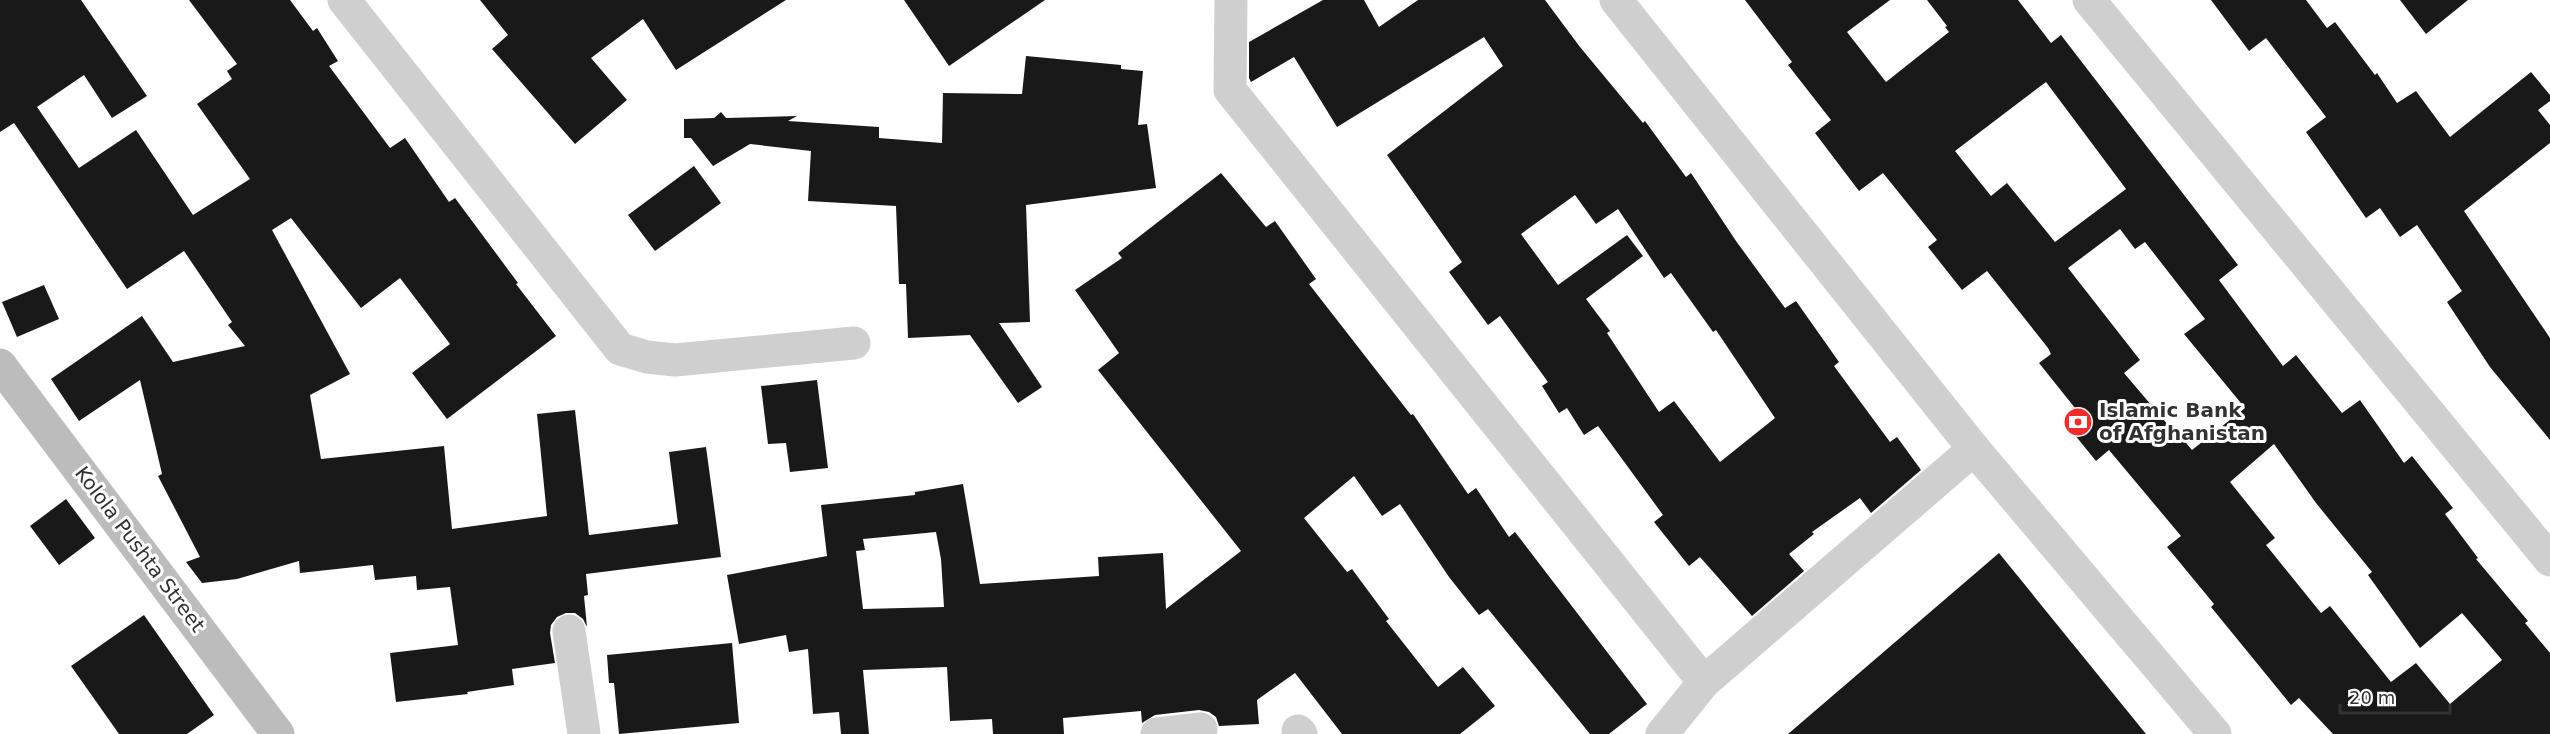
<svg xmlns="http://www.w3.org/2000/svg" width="2550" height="734" viewBox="0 0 2550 734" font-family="'DejaVu Sans',sans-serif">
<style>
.building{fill:#191919;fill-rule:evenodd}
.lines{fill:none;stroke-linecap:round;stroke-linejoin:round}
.street{stroke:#cfcfcf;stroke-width:33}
.secondary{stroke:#bcbcbc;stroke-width:33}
.labels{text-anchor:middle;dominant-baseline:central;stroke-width:6;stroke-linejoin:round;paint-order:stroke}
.poi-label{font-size:20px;font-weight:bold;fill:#323232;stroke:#fff;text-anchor:start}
.street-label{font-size:20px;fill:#323232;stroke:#fff}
</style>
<rect width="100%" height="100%" fill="#fff"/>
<g class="building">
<path d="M 0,0 L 81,0 L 147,96 L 112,118 L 84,75 L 37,107 L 79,168 L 136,130 L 193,215 L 250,179 L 197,104 L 232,79 L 227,71 L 237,64 L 189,0 L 290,0 L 313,31 L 317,28 L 338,61 L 329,66 L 390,148 L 405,138 L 449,202 L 455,198 L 518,283 L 516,284 L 556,336 L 447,419 L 412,373 L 450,344 L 400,278 L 361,308 L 291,218 L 272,230 L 350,374 L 310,395 L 321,459 L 444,446 L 452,529 L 547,516 L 537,414 L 575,410 L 589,535 L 678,524 L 669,452 L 706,447 L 721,557 L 586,574 L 588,595 L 584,596 L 587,627 L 583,619 L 575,613 L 566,613 L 557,617 L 551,625 L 550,633 L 555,663 L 512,669 L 514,685 L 467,692 L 468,694 L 396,702 L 390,653 L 458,645 L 450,587 L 417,590 L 416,576 L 375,580 L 373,565 L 300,573 L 299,561 L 237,579 L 202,583 L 186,562 L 200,557 L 158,476 L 162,474 L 140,380 L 79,421 L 51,379 L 142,316 L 173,362 L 245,346 L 228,325 L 232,322 L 184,251 L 127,289 L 14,123 L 0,132 Z"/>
<path d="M 480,0 L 786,0 L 676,70 L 643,19 L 591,58 L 627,100 L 575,144 L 492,49 L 508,35 Z"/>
<path d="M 904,0 L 1045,0 L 949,66 Z"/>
<path d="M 1323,0 L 1364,0 L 1379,27 L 1418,0 L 1545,0 L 1580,47 L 1643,123 L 1645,121 L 1686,177 L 1691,173 L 1736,241 L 1785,308 L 1796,301 L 1839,362 L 1834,366 L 1890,442 L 1897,437 L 1921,470 L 1871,513 L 1860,498 L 1812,532 L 1814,534 L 1789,554 L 1804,571 L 1752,616 L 1700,557 L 1689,566 L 1654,522 L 1663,515 L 1598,426 L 1584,435 L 1567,408 L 1559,413 L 1542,386 L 1548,382 L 1500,316 L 1488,325 L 1449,272 L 1462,262 L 1387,155 L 1503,66 L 1484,37 L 1337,127 L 1294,57 L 1251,82 L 1249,78 L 1249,42 ZM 1575,195 L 1596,224 L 1618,209 L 1664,278 L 1671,273 L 1713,332 L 1716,330 L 1775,418 L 1720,462 L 1674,401 L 1659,412 L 1607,333 L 1610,331 L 1586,299 L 1643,256 L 1627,235 L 1558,285 L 1521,234 Z"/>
<path d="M 1745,0 L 1890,0 L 1847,32 L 1886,82 L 1949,32 L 1945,27 L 1947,26 L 1927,0 L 2018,0 L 2051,43 L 2061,35 L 2238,265 L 2219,280 L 2283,366 L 2296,355 L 2342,413 L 2360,400 L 2404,463 L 2412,456 L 2453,508 L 2445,514 L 2478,558 L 2476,559 L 2528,621 L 2525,623 L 2550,653 L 2550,734 L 2333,734 L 2299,698 L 2291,705 L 2211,607 L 2214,604 L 2167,547 L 2181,536 L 2109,450 L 2096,461 L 2070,429 L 2083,418 L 2039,363 L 2051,354 L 2048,348 L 1987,271 L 1962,290 L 1928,247 L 1937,240 L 1883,173 L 1859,191 L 1815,133 L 1831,120 L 1788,65 L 1792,62 ZM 2046,82 L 2126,189 L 2055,242 L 2007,183 L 1991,196 L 1955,151 ZM 2120,229 L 2135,249 L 2145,242 L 2205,319 L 2184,334 L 2245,408 L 2192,450 L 2182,438 L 2180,439 L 2124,373 L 2140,360 L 2068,268 ZM 2274,444 L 2316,503 L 2372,572 L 2368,575 L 2420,648 L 2462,613 L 2502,660 L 2450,704 L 2416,663 L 2391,682 L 2330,606 L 2321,613 L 2266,545 L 2275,538 L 2230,482 Z"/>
<path d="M 2211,0 L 2306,0 L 2327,28 L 2335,22 L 2375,75 L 2377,73 L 2397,103 L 2416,91 L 2450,137 L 2531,72 L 2550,95 L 2550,101 L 2538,110 L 2550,125 L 2550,143 L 2464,211 L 2550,338 L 2550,440 L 2490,367 L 2447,302 L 2462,291 L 2417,225 L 2400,237 L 2380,208 L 2366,218 L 2306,132 L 2326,117 L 2266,38 L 2249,51 Z"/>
<path d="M 2400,0 L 2468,0 L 2426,34 Z"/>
<path d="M 1026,56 L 1121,65 L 1121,69 L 1143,71 L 1138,125 L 1147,124 L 1156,188 L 1026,205 L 1030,322 L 999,323 L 1042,387 L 1018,403 L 970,335 L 908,338 L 906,284 L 899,284 L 896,206 L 808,201 L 811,151 L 750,144 L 713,166 L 691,138 L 684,138 L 684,119 L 714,118 L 721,112 L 726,118 L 797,116 L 788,121 L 879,127 L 879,138 L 942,143 L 943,93 L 1022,94 Z"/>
<path d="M 694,166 L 721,203 L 655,251 L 628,215 Z"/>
<path d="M 1221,173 L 1266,227 L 1275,221 L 1316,279 L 1309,284 L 1411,415 L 1413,414 L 1468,494 L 1476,488 L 1509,537 L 1515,532 L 1647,704 L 1609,734 L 1590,734 L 1488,609 L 1479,615 L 1449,577 L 1400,504 L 1382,516 L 1354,476 L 1304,518 L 1347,572 L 1352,569 L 1389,619 L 1386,621 L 1438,687 L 1463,667 L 1495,706 L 1460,734 L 1342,734 L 1295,673 L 1257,700 L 1259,724 L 1219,726 L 1216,717 L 1209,712 L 1199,710 L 1155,715 L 1142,723 L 1141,711 L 1063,718 L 1064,734 L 993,734 L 992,719 L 950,721 L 947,667 L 863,670 L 869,734 L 841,734 L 839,712 L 813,714 L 808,649 L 789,652 L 786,635 L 739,644 L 727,575 L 827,556 L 821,505 L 915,495 L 915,492 L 963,484 L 980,584 L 1099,576 L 1098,557 L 1163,553 L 1166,609 L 1241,551 L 1098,370 L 1119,353 L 1075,290 L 1122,258 L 1118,253 ZM 936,532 L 941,559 L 944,607 L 863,609 L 856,551 L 865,550 L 863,539 Z"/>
<path d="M 44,285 L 59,319 L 17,337 L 2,302 Z"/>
<path d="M 817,380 L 828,468 L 790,472 L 786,443 L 768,444 L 761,386 Z"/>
<path d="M 66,499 L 95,538 L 59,565 L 30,526 Z"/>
<path d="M 1999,553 L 2146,734 L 1788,734 Z"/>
<path d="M 144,615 L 214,715 L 187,734 L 119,734 L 71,666 Z"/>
<path d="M 732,643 L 739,723 L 619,734 L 614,683 L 609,683 L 607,655 Z"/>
</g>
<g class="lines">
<g class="street">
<path d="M 344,0 L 620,349 L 647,357 L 675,360 L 854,343"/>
<path d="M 1231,0 L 1230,90 L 1704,682"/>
<path d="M 1616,0 L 1974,449 L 2215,734"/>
<path d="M 2089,0 L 2550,560"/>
<path d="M 569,631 L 584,734"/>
<path d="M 1298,731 L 1301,734"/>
<path d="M 1157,734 L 1201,729"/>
<path d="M 1662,734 L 1704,682 L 1974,449"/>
</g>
<path class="secondary" d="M 0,365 L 278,734"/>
</g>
<defs>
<g id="bank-disc" transform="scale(1.5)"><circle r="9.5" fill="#f32b2a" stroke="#fff"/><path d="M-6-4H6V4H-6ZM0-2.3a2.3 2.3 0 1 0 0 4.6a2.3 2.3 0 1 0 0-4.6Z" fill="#fff"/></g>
</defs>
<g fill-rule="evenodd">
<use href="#bank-disc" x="2078" y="422"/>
</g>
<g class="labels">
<g class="poi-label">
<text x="2099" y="410">Islamic Bank<tspan x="2099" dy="23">of Afghanistan</tspan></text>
</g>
<g class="street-label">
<text transform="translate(140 549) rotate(53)">Kolola Pushta Street</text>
</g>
</g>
<path d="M2340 704v9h110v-9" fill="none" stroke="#323232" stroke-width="3"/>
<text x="2349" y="704" font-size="18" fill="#323232" stroke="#ffffff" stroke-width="4.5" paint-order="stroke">20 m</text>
</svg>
